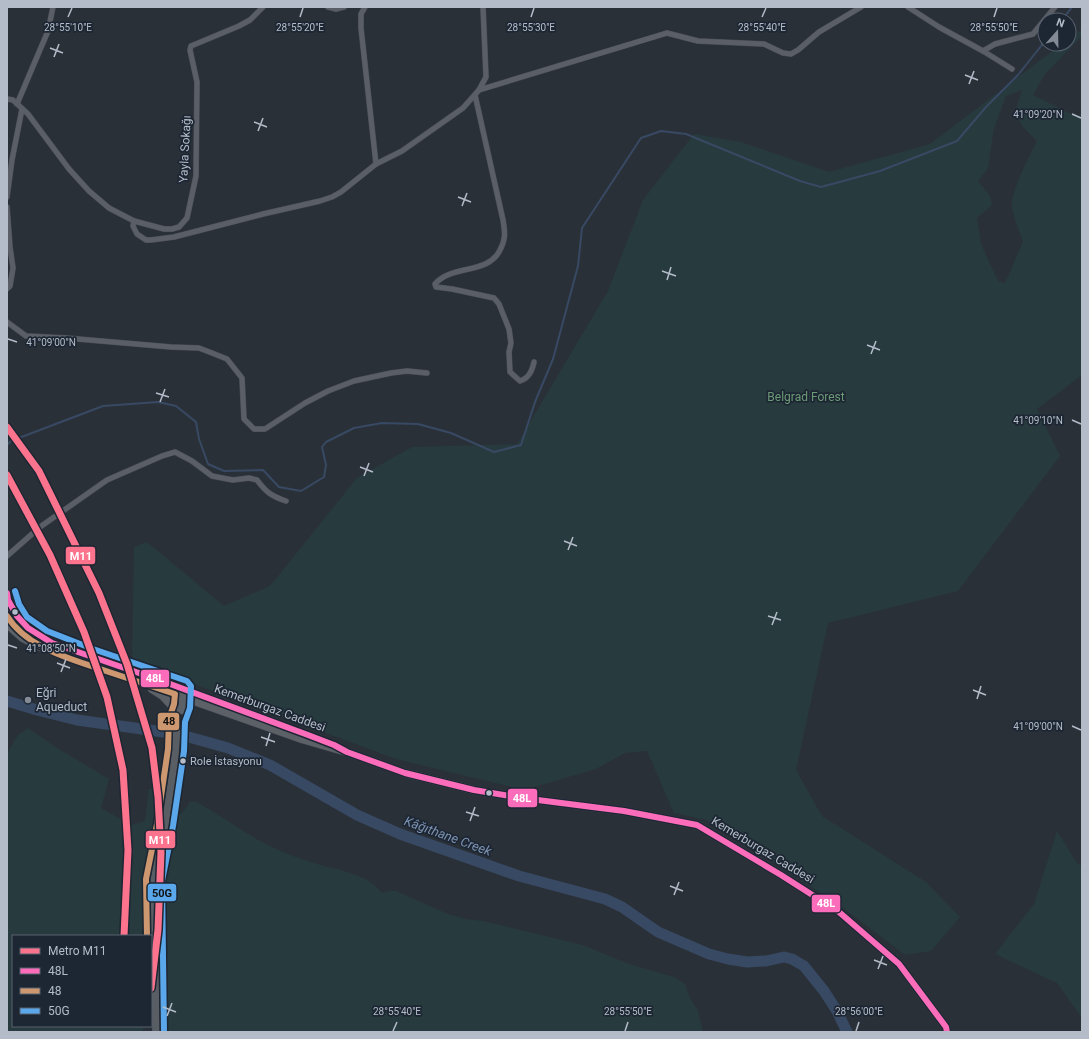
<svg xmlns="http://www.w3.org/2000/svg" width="1089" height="1039" viewBox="0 0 1089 1039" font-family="Roboto,sans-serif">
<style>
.green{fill:#273a3e;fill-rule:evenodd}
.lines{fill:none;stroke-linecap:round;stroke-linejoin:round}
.stream{stroke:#384963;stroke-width:2}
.river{stroke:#384963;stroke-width:11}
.street-casing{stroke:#484c53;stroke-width:6}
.secondary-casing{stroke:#484c53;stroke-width:8}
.primary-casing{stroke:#484c55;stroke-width:9}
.street{stroke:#5a5e66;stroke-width:5}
.secondary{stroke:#595d64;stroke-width:7}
.primary{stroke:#5c6168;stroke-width:8}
.bus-1-casing{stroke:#1d2633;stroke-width:9}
.bus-2-casing{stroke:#1d2633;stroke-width:9}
.bus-3-casing{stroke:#1d2633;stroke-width:9}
.bus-1{stroke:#fb6dba;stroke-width:6}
.bus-2{stroke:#cd976f;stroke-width:6}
.bus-3{stroke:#5aa8eb;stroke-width:6}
.metro-1-casing{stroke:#1d2633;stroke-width:10}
.metro-1{stroke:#fc738d;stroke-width:7}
.ticks{fill:none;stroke:#b4bcc9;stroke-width:1.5}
.bus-dot{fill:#b4bcc9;stroke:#1d2633;stroke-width:1.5}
.poi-dot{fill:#848b96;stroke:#1d2633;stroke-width:1.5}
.labels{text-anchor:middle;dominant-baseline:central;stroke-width:3.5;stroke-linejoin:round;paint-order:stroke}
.bus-label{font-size:11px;fill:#b4bcc9;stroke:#1d2633;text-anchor:start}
.street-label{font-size:12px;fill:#b4bcc9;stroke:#1d2633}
.park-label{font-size:12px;fill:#6b9a76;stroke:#1d2633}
.poi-label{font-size:12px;fill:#b4bcc9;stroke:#1d2633;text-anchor:start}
.water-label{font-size:13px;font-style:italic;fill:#7c92b1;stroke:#1d2633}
.ticks-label{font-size:10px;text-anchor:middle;fill:#b4bcc9;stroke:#1d2633;stroke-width:3.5;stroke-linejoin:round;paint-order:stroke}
.line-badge{stroke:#1d2633;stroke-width:1.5}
.badge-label{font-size:11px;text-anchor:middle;font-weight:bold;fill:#fff}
.pale-badge-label{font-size:11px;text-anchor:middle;font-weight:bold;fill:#111}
</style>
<rect width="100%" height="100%" fill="#2a3038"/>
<g class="green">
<path d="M 1082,29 L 1082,36 L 1045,74 L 1033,95 L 1077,117 L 1082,113 L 1082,375 L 1037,409 L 1060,456 L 958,591 L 828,623 L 796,770 L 822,816 L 926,882 L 960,917 L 931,951 L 905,955 L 838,904 L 707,820 L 674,813 L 647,751 L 625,753 L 596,769 L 524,790 L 396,759 L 178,678 L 132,663 L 134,547 L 147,542 L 224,606 L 270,586 L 357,478 L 412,447 L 517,444 L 608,291 L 643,200 L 694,134 L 741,142 L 829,172 L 930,144 L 1062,44 L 1069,44 L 1069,39 ZM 1022,90 L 1015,113 L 1023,127 L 1037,141 C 1030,155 1010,193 1012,207 C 1014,219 1019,231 1023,242 L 1005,283 L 998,281 L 981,244 L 977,218 L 992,205 L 990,196 L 978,181 L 988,168 L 994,128 L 1006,96 Z"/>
<path d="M 28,728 L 57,748 L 109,779 L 101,808 L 131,825 L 145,821 L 149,789 L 166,789 L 154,841 L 148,883 L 147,936 L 13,936 L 13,1026 L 143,1026 L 143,1032 L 7,1032 L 7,754 L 18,735 Z"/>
<path d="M 189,802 L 197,802 C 222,816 245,834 270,846 C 288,855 309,862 328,867 C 348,872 369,876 382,893 L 390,891 L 396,891 L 448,914 L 466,919 L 483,921 L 583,945 L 629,964 L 674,977 L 685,984 L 689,996 L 698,1011 L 703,1032 L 163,1032 L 161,1024 L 162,868 L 165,842 L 172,818 L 178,818 C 181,812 187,809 189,802 Z"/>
<path d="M 1057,831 L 1077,863 L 1082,866 L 1082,1018 L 1057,983 L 995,954 L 1034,904 Z"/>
</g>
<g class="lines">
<g class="stream">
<path d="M 1062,20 L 1072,7"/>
<path d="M 7,445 L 11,441 L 103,406 L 158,402 L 176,406 L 196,422 L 199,439 L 208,464 L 224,471 L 263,470 L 279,487 L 301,491 L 324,477 L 326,465 L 322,447 L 326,442 L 354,428 L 382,423 L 418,424 L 451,433 L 494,452 L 521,445 L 535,402 L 553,359 L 578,266 L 582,228 L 641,138 L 661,131 L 686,134 L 800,181 L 821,187 L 880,171 L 957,141 L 986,107 L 1018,75 L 1045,41"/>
</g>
<path class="river" d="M 7,701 L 37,710 L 77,720 L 178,734 L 228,748 L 270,765 L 357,815 L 400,834 L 519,876 L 605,899 L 622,907 L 658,932 L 709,954 L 728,959 L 747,962 L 766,961 L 784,957 L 792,959 L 804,966 L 824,991 L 837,1011 L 847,1032"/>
<g class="street-casing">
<g id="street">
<path d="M 328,7 L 336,9 L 344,7"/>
<path d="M 365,7 L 361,14 L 361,28 L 376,164"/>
<path d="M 908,7 L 939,27 L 983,51 L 1012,69"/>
<path d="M 983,51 L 995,44 L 1033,34 L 1055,7"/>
<path d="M 479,90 L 486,77 L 483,7"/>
<path d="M 475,95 L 503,220 C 505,232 506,239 500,250 C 488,275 452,264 435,284 L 436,287 L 452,289 L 494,298 L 499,304 L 509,329 L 511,343 L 509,352 L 510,372 L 520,381 C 529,378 532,371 534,362"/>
<path d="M 7,99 L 13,100 L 28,114 L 69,169 L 89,191 L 109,208 L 134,221 L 164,229 L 172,229 L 179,227 L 187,218 L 196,176 L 197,82 L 190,50 L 191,46 L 239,26 L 250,20 L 263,7"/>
<path d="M 17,104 L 48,31 L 53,7"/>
<path d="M 7,197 L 12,160 L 22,109"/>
<path d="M 7,207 L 10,247 L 13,268 L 10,286 L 7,289"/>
<path d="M 134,221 L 133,226 L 137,234 L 146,240 L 151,240 L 174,237 L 263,214 L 320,201 L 332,197 L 341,192 L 376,164 L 402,151 L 463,108 L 479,90 L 667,33 L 698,41 L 764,44 L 783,53 L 791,54 L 798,50 L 819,32 L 861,7"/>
<path d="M 7,322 L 26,336 L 66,338 L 171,347 L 199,348 L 212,353 L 227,359 L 242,378 L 244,419 L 254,429 L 265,429 L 305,403 L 328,391 L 354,381 L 391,373 L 407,371 L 427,373"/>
<path d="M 7,556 L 40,527 L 107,480 L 162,456 L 175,452 L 192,461 L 212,476 L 233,480 L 249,478 L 257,480 C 266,492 271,496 286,501"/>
</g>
</g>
<g class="secondary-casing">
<path id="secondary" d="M 156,1032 L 154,880 L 165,825 L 174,766 L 177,728 L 175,709"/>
</g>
<g class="primary-casing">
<g id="primary">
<path d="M 7,593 L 8,600 L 17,616 L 28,628 L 52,643 L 162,681 L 325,742"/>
<path d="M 7,624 L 23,638 L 43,648 L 70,658 L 200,703 L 302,739 L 347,752 L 405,773 L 474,790 L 522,798 L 624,811 L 697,825 L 781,875 L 839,912 L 899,964 L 946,1027 L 947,1032"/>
<path d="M 152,689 L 163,696 L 175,709"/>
<path d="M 182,710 L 184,692"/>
</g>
</g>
<use href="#street" class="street"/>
<use href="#secondary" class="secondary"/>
<use href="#primary" class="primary"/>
<g class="bus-1-casing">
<path id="bus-1" d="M 7,593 L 8,600 L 17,616 L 28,628 L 52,643 L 162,681 L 308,735 L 334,745 L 347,752 L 405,773 L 474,790 L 522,798 L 624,811 L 697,825 L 781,875 L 839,912 L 899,964 L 946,1027 L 947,1032"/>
</g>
<g class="bus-2-casing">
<path id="bus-2" d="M 7,616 C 27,648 69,658 103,670 C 127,678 151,686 175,694 L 174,704 L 169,719 L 168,749 L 157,824 L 146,879 L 147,936"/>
</g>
<g class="bus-3-casing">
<path id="bus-3" d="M 15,591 L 19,604 L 27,617 L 47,631 L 93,649 L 187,681 L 191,686 L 190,708 L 185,722 L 184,751 L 173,826 L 162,881 L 164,1032"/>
</g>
<use href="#bus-1" class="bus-1"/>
<use href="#bus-2" class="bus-2"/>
<use href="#bus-3" class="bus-3"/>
<g class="metro-1-casing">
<g id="metro-1">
<path d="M 7,427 L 39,471 L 99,593 L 127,664 L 152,748 L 158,797 L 161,852 L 158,930 L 151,988"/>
<path d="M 7,475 L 50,555 L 84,632 L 107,697 L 123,770 L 128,850 L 124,936"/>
</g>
</g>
<use href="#metro-1" class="metro-1"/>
</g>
<path class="ticks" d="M 68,17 L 72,8M 300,17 L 303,8M 531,17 L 534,8M 762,17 L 766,8M 994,17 L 997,8M 50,48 L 63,53M 54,57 L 59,44M 965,75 L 978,80M 969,84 L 974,71M 1072,114 L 1081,118M 254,122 L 267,127M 258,131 L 263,118M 458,197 L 471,202M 462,206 L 467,193M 662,271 L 676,276M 667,280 L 671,267M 8,339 L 17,342M 867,345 L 880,350M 871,354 L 876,341M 156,393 L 169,397M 160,402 L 165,389M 1072,420 L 1081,424M 360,467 L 373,472M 364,476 L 369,463M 564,541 L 577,546M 568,550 L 573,537M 768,616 L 781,620M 772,625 L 777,612M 8,645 L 17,648M 57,663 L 70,668M 61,672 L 66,659M 973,690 L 986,695M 977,699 L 981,686M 1072,726 L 1081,730M 261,737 L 275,742M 266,746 L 270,733M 466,812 L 479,816M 470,821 L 475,807M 670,886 L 683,891M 674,895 L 679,882M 874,960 L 887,965M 878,969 L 883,956M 163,1007 L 176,1012M 167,1016 L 172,1003M 393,1031 L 397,1022M 625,1031 L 628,1022M 856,1031 L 859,1022"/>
<g class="bus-dot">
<circle cx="15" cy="612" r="3.5"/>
<circle cx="183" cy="761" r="3.5"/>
<circle cx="489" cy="793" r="3.5"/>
</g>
<circle class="poi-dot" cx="28" cy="700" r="4"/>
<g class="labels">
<g class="bus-label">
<text x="190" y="761">Role İstasyonu</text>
</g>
<g class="street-label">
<text transform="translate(185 149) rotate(-87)">Yayla Sokağı</text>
<text transform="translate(270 708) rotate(20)">Kemerburgaz Caddesi</text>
<text transform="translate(763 850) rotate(31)">Kemerburgaz Caddesi</text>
</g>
<g class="park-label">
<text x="806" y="397">Belgrad Forest</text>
</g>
<g class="poi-label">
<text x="36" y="693">Eğri<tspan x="36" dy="14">Aqueduct</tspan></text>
</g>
<g class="water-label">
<text transform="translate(448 836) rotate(20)">Kâğıthane Creek</text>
</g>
</g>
<g class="ticks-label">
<text x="68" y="31">28°55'10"E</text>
<text x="300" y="31">28°55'20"E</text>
<text x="531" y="31">28°55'30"E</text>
<text x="762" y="31">28°55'40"E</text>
<text x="994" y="31">28°55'50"E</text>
<text x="1038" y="118">41°09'20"N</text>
<text x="51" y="346">41°09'00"N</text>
<text x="1038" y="424">41°09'10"N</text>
<text x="51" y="652">41°08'50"N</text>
<text x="1038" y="730">41°09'00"N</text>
<text x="397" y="1015">28°55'40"E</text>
<text x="628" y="1015">28°55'50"E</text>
<text x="859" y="1015">28°56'00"E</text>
</g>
<g class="line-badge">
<rect x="65" y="546" width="31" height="19" rx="4" fill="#fc738d"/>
<rect x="140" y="669" width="30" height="19" rx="4" fill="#fb6dba"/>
<rect x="157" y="712" width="23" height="19" rx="4" fill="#cd976f"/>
<rect x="507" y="788" width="31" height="20" rx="4" fill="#fb6dba"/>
<rect x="145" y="830" width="31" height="19" rx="4" fill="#fc738d"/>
<rect x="147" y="883" width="30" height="19" rx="4" fill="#5aa8eb"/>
<rect x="811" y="894" width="30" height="19" rx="4" fill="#fb6dba"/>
</g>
<g class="badge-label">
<text x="81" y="560">M11</text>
<text x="155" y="682">48L</text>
<text x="522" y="802">48L</text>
<text x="160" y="844">M11</text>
<text x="826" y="907">48L</text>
</g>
<g class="pale-badge-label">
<text x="169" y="725">48</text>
<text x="162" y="897">50G</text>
</g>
<rect width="1089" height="1039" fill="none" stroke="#b4bcc9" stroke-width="16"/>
<rect x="12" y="935" width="140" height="92" fill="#1d2633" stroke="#59626f"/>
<rect x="20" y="948" width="20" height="6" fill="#fc738d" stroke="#59626f"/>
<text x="48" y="955" font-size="12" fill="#b4bcc9">Metro M11</text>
<rect x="20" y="968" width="20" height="6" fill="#fb6dba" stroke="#59626f"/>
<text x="48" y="975" font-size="12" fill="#b4bcc9">48L</text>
<rect x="20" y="988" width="20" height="6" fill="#cd976f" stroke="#59626f"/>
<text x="48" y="995" font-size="12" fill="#b4bcc9">48</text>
<rect x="20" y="1008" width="20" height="6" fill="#5aa8eb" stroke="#59626f"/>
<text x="48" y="1015" font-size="12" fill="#b4bcc9">50G</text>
<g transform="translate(1057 32) rotate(20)"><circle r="19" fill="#1d2633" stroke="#59626f"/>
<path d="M0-3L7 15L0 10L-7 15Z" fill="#848b96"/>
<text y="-6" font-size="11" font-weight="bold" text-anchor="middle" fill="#b4bcc9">N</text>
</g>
</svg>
